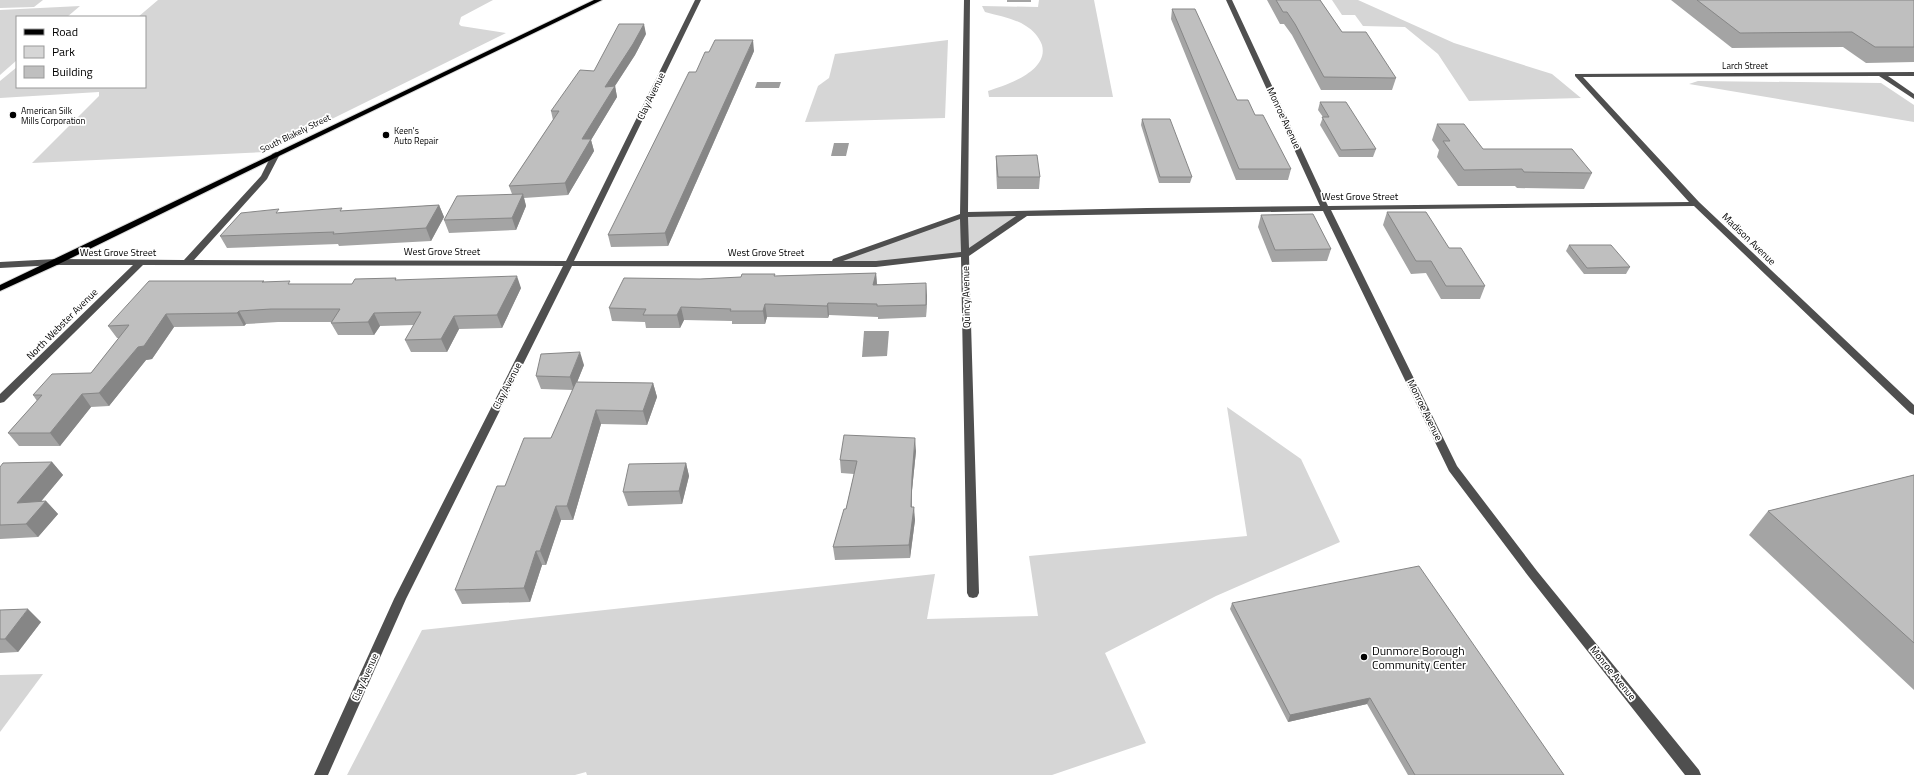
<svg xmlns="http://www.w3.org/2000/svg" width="1914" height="775" viewBox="0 0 1914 775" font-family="'Titillium Web',sans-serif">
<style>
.green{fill:#d6d6d6}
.water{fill:#9d9d9d}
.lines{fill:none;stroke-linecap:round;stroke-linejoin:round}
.major-casing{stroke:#dbdbdb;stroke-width:2}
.minor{fill:#4f4f4f;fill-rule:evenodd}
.major{fill:#000;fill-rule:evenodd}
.wall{fill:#a4a4a4}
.shaded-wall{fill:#868686}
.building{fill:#bfbfbf;stroke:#868686}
.poi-dot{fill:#000;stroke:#fff;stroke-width:1.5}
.labels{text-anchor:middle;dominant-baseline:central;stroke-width:3.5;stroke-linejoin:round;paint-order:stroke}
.far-street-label{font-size:9px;fill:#000;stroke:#fff}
.far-poi-label{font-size:9px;fill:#000;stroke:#fff;text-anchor:start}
.street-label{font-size:10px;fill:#000;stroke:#fff}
.near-poi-label{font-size:12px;fill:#000;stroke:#fff;text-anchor:start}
</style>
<rect width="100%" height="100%" fill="#fff"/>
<g class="green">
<path d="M 0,0 L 43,0 L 34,7 L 0,8 Z"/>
<path d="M 158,0 L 493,0 L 461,17 L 459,24 L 461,26 L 506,33 L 265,152 L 32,163 L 99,96 L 99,92 L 0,98 L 0,81 L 17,67 L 17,87 L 145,87 L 145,17 L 138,17 Z"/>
<path d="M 1039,0 L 1094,0 L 1113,97 L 989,97 L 988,91 C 1007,85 1049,71 1042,45 C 1039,37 1033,30 1026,26 C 1014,18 999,16 985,12 L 982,6 L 1038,7 Z"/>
<path d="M 1332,0 L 1358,0 L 1454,43 L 1552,74 L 1581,98 L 1469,101 L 1438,54 L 1405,27 L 1363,26 L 1355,15 L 1342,15 Z"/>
<path d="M 80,6 L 67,17 L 17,17 L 17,60 L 0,75 L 0,10 Z"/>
<path d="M 948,40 L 945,118 L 805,122 L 818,86 L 829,78 L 835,54 Z"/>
<path d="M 1698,81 L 1881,83 L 1914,105 L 1914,122 L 1689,84 Z"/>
<path d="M 1024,214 L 966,254 L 876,264 L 829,264 L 964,215 Z"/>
<path d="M 1227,407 L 1301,459 L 1340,542 L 1216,596 L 1105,653 L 1146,743 L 1052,775 L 587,775 L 586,772 L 575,775 L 347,775 L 422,630 L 935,574 L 927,619 L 1038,616 L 1029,556 L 1247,536 Z"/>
<path d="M 43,674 L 0,732 L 0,675 Z"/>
</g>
<g class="water">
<path d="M 757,82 L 781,82 L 779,88 L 755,88 Z"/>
<path d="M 834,143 L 849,143 L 846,156 L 831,156 Z"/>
<path d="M 864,331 L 889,331 L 887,356 L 862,357 Z"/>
</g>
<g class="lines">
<g class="major-casing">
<path id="major" d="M 594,0 L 602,0 L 279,156 L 59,264 L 0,291 L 0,285 Z"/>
</g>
<path class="minor" d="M 695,0 L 701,0 L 574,261 L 832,261 L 833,259 L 960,214 L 964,0 L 970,0 L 968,212 L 1147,208 L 1320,206 L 1226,0 L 1232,0 L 1328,206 L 1689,202 L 1575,76 L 1575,74 L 1914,72 L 1914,76 L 1888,76 L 1914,94 L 1914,99 L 1879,76 L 1583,77 L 1699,202 L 1914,405 L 1914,415 L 1910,413 L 1694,206 L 1331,210 L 1457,466 L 1537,571 L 1699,770 L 1701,775 L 1685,775 L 1529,577 L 1449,471 L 1323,211 L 1027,216 L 969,256 L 979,593 L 977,597 L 973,598 L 969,597 L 967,593 L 961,257 L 876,267 L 572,266 L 406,599 L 328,775 L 314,775 L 394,599 L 563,266 L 143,265 L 4,402 L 0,403 L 0,394 L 133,265 L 56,265 L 0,268 L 0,262 L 56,259 L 184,260 L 261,176 L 272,154 L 276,152 L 280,154 L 267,179 L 194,260 L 566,261 ZM 1016,216 L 969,248 L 968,217 ZM 960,219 L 961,252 L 876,261 L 843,261 Z"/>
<use href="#major" class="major"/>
</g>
<g class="wall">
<rect x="1007" y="0" width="24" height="2"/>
<path d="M 1267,0 L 1320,0 L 1342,32 L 1396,78 L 1392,90 L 1321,90 L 1292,35 L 1284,24 L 1280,24 Z"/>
<path d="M 1671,0 L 1914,0 L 1914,62 L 1866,63 L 1843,47 L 1732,48 Z"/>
<path d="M 1172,9 L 1237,100 L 1255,115 L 1291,169 L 1288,180 L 1236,180 L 1171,19 Z"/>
<path d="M 646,34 L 635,55 L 615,86 L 617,97 L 591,140 L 594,151 L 568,195 L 524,198 L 526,206 L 516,230 L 449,233 L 444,220 L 512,194 L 509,186 L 553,120 L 551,111 L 594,71 Z"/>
<path d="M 754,51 L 668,246 L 611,247 L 608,235 L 696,72 Z"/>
<path d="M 1320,102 L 1376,149 L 1373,157 L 1339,157 L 1320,125 L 1323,117 L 1318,110 Z"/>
<path d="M 1142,119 L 1192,177 L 1190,183 L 1159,183 L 1141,125 Z"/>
<path d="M 1437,124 L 1483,149 L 1592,173 L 1584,189 L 1517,188 L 1515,186 L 1458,186 L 1437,157 L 1439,150 L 1432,140 Z"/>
<path d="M 996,156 L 1040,177 L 1039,189 L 997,189 L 996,167 Z"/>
<path d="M 439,205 L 444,217 L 431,241 L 339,246 L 338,244 L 227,248 L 220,236 L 281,212 L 344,211 Z"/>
<path d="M 1387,212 L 1449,248 L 1485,286 L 1480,299 L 1441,299 L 1426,273 L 1411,274 L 1383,225 Z"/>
<path d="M 1261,215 L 1331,249 L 1327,261 L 1272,262 L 1258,227 Z"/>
<path d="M 1569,245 L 1630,267 L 1626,274 L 1584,274 L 1566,251 Z"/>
<path d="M 876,273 L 877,284 L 927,296 L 926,317 L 878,319 L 878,317 L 829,315 L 828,318 L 767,317 L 765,324 L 732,324 L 732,321 L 684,320 L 680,328 L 646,328 L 645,322 L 612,321 L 609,308 L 700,279 L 775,276 Z"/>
<path d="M 396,278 L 396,280 L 521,288 L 502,328 L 459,329 L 447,352 L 411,352 L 405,340 L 414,325 L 380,326 L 374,335 L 338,335 L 331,323 L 332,322 L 278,322 L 246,324 L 244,326 L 174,327 L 152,359 L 146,360 L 109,406 L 91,407 L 60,446 L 19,446 L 8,433 L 37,401 L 33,395 L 91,373 L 119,338 L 117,338 L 108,326 L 264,281 L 264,282 L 292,284 L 352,284 Z"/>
<path d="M 584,365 L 577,382 L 653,383 L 657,397 L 647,425 L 601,424 L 573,520 L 561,520 L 546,565 L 542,565 L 530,602 L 462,604 L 455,590 L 505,486 L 551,438 L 573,390 L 541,389 L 536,376 Z"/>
<path d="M 916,451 L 912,490 L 912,507 L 915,520 L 910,558 L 835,560 L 833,547 L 846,509 L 854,474 L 841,473 L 840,460 Z"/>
<path d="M 52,462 L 63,475 L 41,501 L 46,501 L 58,514 L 38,537 L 0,539 L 0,467 Z"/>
<path d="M 686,463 L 689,476 L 682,504 L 628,506 L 623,492 Z"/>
<path d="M 1914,475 L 1914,690 L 1749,535 L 1768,511 Z"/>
<path d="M 1232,603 L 1564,775 L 1408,775 L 1367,704 L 1288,722 L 1230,609 Z"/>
<path d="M 0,610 L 41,622 L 18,652 L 0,653 Z"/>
</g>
<g class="shaded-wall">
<path d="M 644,24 L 646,34 L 635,55 L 607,98 L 605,87 Z"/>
<path d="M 753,40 L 754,51 L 668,246 L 665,233 Z"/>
<path d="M 615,86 L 617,97 L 591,140 L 594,151 L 568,195 L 565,183 L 582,139 Z"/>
<path d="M 523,194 L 526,206 L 516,230 L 512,218 Z"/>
<path d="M 439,205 L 444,217 L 431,241 L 426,228 Z"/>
<path d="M 876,273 L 877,286 L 873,285 Z"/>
<path d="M 517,276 L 521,288 L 502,328 L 497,315 Z"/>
<path d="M 926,283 L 927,296 L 926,317 Z"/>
<path d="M 828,303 L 829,315 L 828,318 L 827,306 Z"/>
<path d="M 765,304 L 767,317 L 765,324 L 763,311 Z"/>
<path d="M 681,307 L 684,320 L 680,328 L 677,315 Z"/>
<path d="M 239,311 L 246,324 L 244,326 L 237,313 Z"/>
<path d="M 374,313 L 380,326 L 374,335 L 368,322 Z"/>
<path d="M 166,314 L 174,327 L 152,359 L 146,360 L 109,406 L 99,393 L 138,347 Z"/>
<path d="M 454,316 L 459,329 L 447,352 L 441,339 Z"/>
<path d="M 580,352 L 584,365 L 574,390 L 570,377 Z"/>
<path d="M 653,383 L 657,397 L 647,425 L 643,411 Z"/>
<path d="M 82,394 L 91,407 L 60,446 L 50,433 Z"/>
<path d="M 596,410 L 601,424 L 573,520 L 567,506 Z"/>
<path d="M 915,438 L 916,451 L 912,490 L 911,520 L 911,507 L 912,477 Z"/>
<path d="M 52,462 L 63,475 L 29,516 L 17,503 Z"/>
<path d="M 686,463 L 689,476 L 682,504 L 679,491 Z"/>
<path d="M 46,501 L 58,514 L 38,537 L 26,524 Z"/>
<path d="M 556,506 L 561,520 L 546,565 L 540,551 Z"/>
<path d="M 914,507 L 915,520 L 910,558 L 909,545 Z"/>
<path d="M 536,551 L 542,565 L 530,602 L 524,588 Z"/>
<path d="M 28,609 L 41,622 L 18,652 L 5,639 Z"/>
<path d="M 1370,698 L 1367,704 L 1288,722 L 1290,715 Z"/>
</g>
<g class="building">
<path d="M 1276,0 L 1320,0 L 1342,32 L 1366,32 L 1396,78 L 1324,77 L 1295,24 L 1287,12 L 1283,12 Z"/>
<path d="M 1697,0 L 1914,0 L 1914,47 L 1875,47 L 1852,32 L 1740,33 Z"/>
<path d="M 1172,9 L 1195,9 L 1237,100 L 1248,100 L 1255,115 L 1263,115 L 1291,169 L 1239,169 Z"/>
<path d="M 619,24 L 644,24 L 633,44 L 605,87 L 615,86 L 582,139 L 591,139 L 565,183 L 509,186 L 559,111 L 551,111 L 580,70 L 594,71 Z"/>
<path d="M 715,40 L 753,40 L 665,233 L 608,235 L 689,72 L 696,72 L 705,52 L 709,52 Z"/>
<path d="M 1320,102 L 1346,102 L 1376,149 L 1341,150 L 1322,117 L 1329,117 Z"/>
<path d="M 1142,119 L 1170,119 L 1192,177 L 1160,177 Z"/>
<path d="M 1437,124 L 1464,124 L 1483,149 L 1572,149 L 1592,173 L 1524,172 L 1522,169 L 1464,170 L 1443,141 L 1450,141 Z"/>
<path d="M 1037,155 L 1040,177 L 998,177 L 996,156 Z"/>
<path d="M 523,194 L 512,218 L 444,220 L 457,196 Z"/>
<path d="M 439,205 L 426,228 L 333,234 L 334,232 L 220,236 L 241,213 L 279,209 L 276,213 L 342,208 L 340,211 Z"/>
<path d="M 1387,212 L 1426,212 L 1449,248 L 1461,248 L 1485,286 L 1446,286 L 1431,261 L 1416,261 Z"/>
<path d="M 1313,214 L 1331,249 L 1275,250 L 1261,215 Z"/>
<path d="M 1569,245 L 1611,245 L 1630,267 L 1587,268 Z"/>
<path d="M 876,273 L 873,285 L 926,283 L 926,305 L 877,306 L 877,304 L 828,303 L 827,306 L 765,304 L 763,311 L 730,311 L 731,309 L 681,307 L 677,315 L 643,315 L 646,309 L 609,308 L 624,278 L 700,279 L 741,277 L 742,274 L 775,274 L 774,276 Z"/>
<path d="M 517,276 L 497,315 L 454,316 L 441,339 L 405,340 L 421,312 L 374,313 L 368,322 L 331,323 L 340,309 L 271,309 L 239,311 L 237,313 L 166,314 L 144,346 L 138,347 L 99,393 L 82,394 L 50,433 L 8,433 L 42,395 L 33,395 L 52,374 L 91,373 L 129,325 L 108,326 L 149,281 L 264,281 L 262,282 L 290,281 L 288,284 L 352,284 L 355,279 L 396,278 L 395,280 Z"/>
<path d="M 580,352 L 570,377 L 536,376 L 541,354 Z"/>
<path d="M 576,382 L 653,383 L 643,411 L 596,410 L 567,506 L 556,506 L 540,551 L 536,551 L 524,588 L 455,590 L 497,486 L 505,486 L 524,438 L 551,438 Z"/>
<path d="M 844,435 L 915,438 L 912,477 L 911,507 L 914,507 L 909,545 L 833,547 L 844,509 L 846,509 L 857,461 L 840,460 Z"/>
<path d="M 52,462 L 17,503 L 46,501 L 26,524 L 0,525 L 0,467 L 3,463 Z"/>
<path d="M 686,463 L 679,491 L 623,492 L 629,464 Z"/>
<path d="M 1914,475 L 1914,643 L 1768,511 Z"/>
<path d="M 1419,566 L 1564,775 L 1415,775 L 1370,698 L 1290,715 L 1232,603 Z"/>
<path d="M 28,609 L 5,639 L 0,639 L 0,610 Z"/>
</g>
<g class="poi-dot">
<circle cx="13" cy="115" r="4"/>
<circle cx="386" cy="135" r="4"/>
<circle cx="1364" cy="657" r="4"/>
</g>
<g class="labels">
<g class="far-street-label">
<text x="1745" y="65">Larch Street</text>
<text transform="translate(295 133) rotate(-26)">South Blakely Street</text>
</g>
<g class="far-poi-label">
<text x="21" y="110">American Silk<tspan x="21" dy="10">Mills Corporation</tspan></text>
<text x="394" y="130">Keen's<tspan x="394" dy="10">Auto Repair</tspan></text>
</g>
<g class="street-label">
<text transform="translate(651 96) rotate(-64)">Clay Avenue</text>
<text transform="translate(1284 118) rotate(65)">Monroe Avenue</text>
<text x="1360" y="196">West Grove Street</text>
<text transform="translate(1749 239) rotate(44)">Madison Avenue</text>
<text x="442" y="251">West Grove Street</text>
<text x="118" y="252">West Grove Street</text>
<text x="766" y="252">West Grove Street</text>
<text transform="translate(966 297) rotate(-91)">Quincy Avenue</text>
<text transform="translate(62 324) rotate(-45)">North Webster Avenue</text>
<text transform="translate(507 386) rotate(-63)">Clay Avenue</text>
<text transform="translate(1425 410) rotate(64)">Monroe Avenue</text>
<text transform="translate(1613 673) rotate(51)">Monroe Avenue</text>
<text transform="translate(365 677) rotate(-66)">Clay Avenue</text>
</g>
<g class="near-poi-label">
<text x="1372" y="650">Dunmore Borough<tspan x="1372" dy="14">Community Center</tspan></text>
</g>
</g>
<rect x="16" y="16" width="130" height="72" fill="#ffffff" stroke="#999999"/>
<rect x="24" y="29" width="20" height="6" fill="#000000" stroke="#999999"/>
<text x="52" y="36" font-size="12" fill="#000000">Road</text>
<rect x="24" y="46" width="20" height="12" fill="#d6d6d6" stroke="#999999"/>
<text x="52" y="56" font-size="12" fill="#000000">Park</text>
<rect x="24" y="66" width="20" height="12" fill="#bfbfbf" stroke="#999999"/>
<text x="52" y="76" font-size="12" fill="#000000">Building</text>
</svg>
